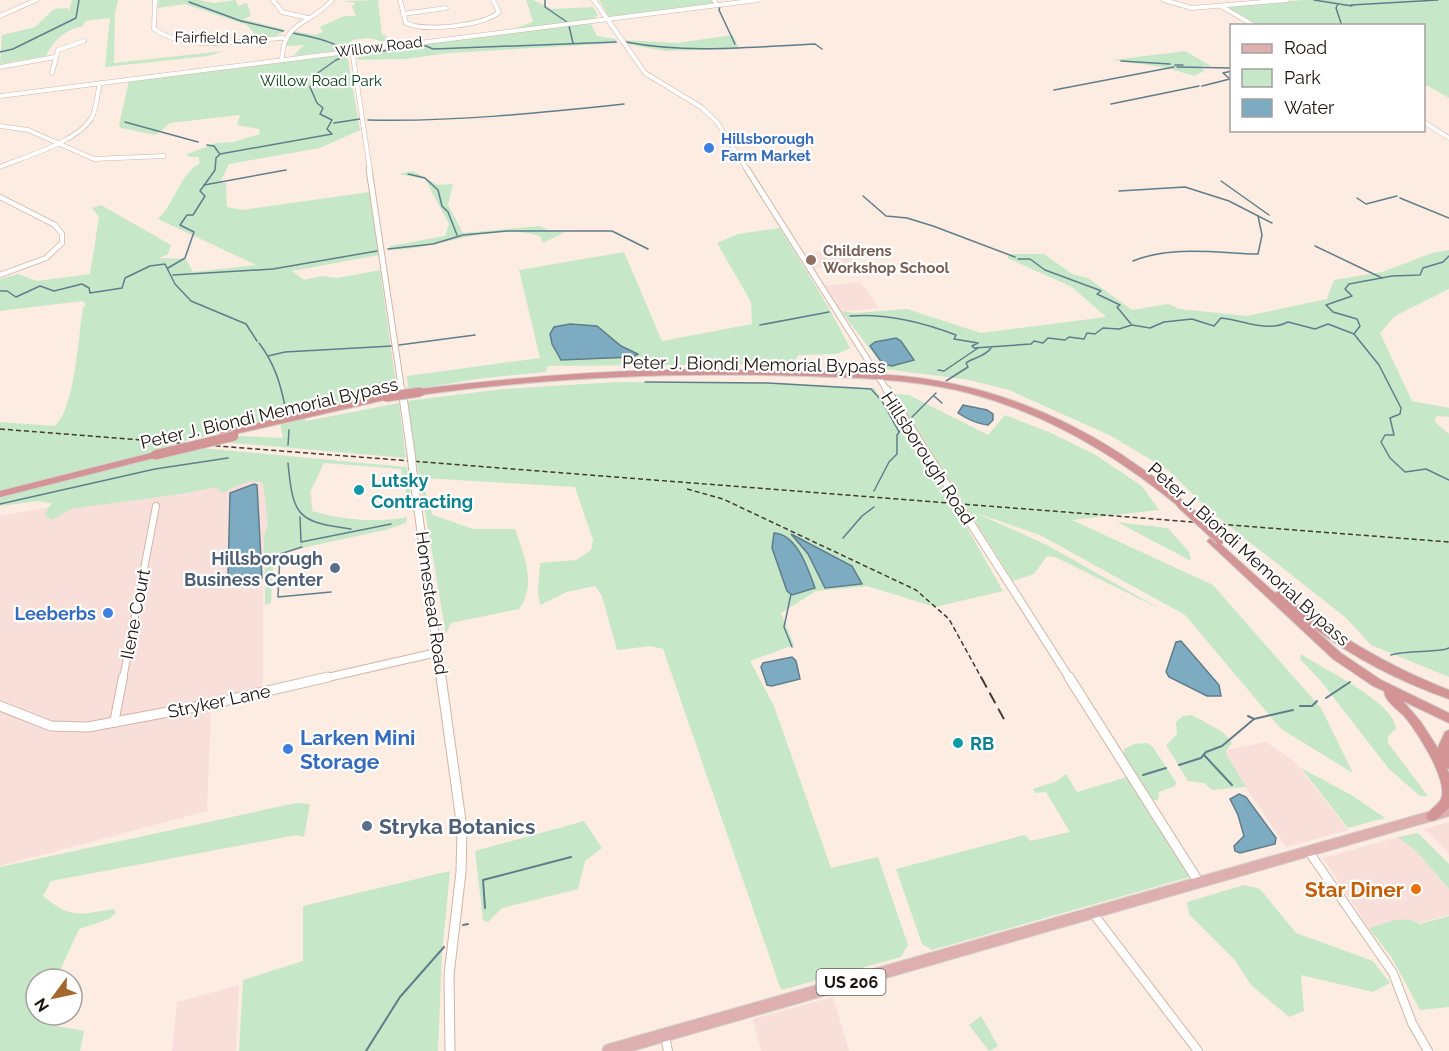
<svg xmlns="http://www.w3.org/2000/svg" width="1449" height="1051" viewBox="0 0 1449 1051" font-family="Raleway,sans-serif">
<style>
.commercial{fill:#f9dfda}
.green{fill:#c6e8c9}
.water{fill:#7dabc1;stroke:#607d8b;stroke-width:1.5}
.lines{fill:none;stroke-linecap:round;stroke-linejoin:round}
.stream-far1{stroke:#607d8b;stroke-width:1.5}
.stream{stroke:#607d8b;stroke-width:2}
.minor-far3-casing{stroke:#d1b6a5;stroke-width:5}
.minor-far2-casing{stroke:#d1b6a5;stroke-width:6}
.minor-far1-casing{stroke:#d1b6a5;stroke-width:8}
.minor-casing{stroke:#d1b6a5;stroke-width:10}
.tertiary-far3-casing{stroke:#d1b6a5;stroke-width:5}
.tertiary-far2-casing{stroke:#d1b6a5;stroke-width:7}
.tertiary-far1-casing{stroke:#d1b6a5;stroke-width:9}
.tertiary-casing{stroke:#d1b6a5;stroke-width:11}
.primary-casing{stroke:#d2d0ce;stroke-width:2}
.trunk-casing{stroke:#d2d0ce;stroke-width:2}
.minor-far3{stroke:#fff;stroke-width:4}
.minor-far2{stroke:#fff;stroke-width:4.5}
.minor-far1{stroke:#fff;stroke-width:6}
.minor{stroke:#fff;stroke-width:8}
.tertiary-far3{stroke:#fff;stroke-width:4}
.tertiary-far2{stroke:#fff;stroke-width:5}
.tertiary-far1{stroke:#fff;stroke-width:7}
.tertiary{stroke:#fff;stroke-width:9}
.primary{fill:#ddafaf;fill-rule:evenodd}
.trunk{fill:#d29494;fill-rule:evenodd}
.rail-far1{stroke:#453a32;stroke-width:1.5;stroke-dasharray:5 3;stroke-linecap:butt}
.rail{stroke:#453a32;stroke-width:2;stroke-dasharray:12 6;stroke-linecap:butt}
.tertiary-bridge-casing{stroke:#d1b6a5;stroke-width:9;stroke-linecap:butt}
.trunk-bridge-casing{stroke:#d2d0ce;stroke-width:11;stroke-linecap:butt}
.tertiary-bridge{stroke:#fff;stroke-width:7}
.trunk-bridge{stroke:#d29494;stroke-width:9}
.shop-dot{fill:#3f7fe0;stroke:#fff;stroke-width:2}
.education-dot{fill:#8d6e63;stroke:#fff;stroke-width:2}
.culture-dot{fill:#0f9aa8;stroke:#fff;stroke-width:2}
.service-dot{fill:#5c6f8a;stroke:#fff;stroke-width:2}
.food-dot{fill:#e8710a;stroke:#fff;stroke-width:2}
.labels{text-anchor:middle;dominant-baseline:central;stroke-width:4.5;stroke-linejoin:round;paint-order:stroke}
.far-street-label{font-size:15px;fill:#1c130c;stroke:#fff}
.far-park-label{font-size:15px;fill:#0a4218;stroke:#fff}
.far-shop-label{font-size:15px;font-weight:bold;fill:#366cbe;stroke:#fff;text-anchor:start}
.far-education-label{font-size:15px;font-weight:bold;fill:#785e54;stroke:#fff;text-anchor:start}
.shield{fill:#fff;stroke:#605a55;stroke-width:1.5}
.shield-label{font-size:16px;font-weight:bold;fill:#1c130c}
.street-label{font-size:18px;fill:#1c130c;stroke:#fff}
.culture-label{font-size:18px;font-weight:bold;fill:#0d838f;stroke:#fff;text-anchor:start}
.service-label{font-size:18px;font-weight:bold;fill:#4e5e75;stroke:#fff;text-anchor:end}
.shop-label{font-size:18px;font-weight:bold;fill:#366cbe;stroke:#fff;text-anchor:end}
.near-shop-label{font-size:21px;font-weight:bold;fill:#366cbe;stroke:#fff;text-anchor:start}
.near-service-label{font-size:21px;font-weight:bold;fill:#4e5e75;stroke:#fff;text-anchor:start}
.near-food-label{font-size:21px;font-weight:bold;fill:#c56008;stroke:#fff;text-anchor:end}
</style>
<rect width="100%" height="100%" fill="#fdece1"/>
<g class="commercial">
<path d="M 844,247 L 854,263 L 813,269 L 803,254 Z"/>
<path d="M 860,282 L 879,308 L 840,312 L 823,286 Z"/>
<path d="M 309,460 L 315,542 L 263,555 L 263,699 L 211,711 L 207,811 L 0,866 L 0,516 Z"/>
<path d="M 1266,742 L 1295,762 L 1348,830 L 1286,847 L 1221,751 Z"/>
<path d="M 1449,822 L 1449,854 L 1424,829 Z"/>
<path d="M 1398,837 L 1417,852 L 1449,889 L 1449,915 L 1374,936 L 1323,858 Z"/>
<path d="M 239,985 L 236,1051 L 172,1051 L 177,1002 Z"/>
<path d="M 833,997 L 849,1051 L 761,1051 L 753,1019 Z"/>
</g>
<g class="green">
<path d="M 72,0 L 118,0 L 115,14 L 114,63 L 224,51 L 208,56 L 105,67 L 110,18 L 85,21 L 83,26 C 64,31 55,38 46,56 L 0,64 L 2,35 L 35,27 L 54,9 L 68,8 L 69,12 Z"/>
<path d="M 159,0 L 199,0 L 214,3 L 236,0 L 238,6 L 247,3 L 251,16 L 243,19 L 286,30 L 274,37 L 253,38 L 253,32 L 247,25 L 185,4 L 157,8 Z"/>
<path d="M 378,0 L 382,35 L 387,36 L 384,42 L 369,38 L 352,40 L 351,44 L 345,45 L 351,49 L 293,56 L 304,45 L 286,46 L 288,37 L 294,31 L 315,35 L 323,32 L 320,27 L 344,16 L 356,16 L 352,6 L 356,3 L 344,1 Z"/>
<path d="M 526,0 L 533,0 L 552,9 L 593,7 L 598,15 L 590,22 L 597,36 L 615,39 L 618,43 L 449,53 L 405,59 L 359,60 L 357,55 L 376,50 L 499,34 L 533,22 Z"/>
<path d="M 599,0 L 711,0 L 714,3 L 609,17 Z"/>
<path d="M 1303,0 L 1449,0 L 1449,98 L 1424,84 L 1424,26 L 1258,25 L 1224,7 Z"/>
<path d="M 733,35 L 739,49 L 665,51 L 626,44 L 623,40 L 677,43 Z"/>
<path d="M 1185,51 L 1211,66 L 1201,66 L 1204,71 L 1194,76 L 1168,68 L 1113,60 Z"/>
<path d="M 347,53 L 360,130 L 320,148 L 229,164 L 220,183 L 226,183 L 227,207 L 242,210 L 369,192 L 379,255 L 292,271 L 304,280 L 322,276 L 337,278 L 380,270 L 397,392 L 303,412 L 306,421 L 399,403 L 406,458 L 221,442 L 242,436 L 283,438 L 279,418 L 169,445 L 407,467 L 411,501 L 408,502 L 401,469 L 324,463 L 310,492 L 312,511 C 343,520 376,523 407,517 L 406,523 L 385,530 L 278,553 L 274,556 L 271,603 L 265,605 L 264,538 L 268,523 L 263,483 C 248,477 236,487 222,493 L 217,487 L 181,494 L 71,509 L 52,520 L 44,515 L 52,503 L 38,501 L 0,506 L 0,422 L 55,426 C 75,407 78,338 83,308 L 86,304 L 82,301 L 0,311 L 0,279 L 18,274 L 37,281 L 90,274 L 99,217 L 92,208 L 101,205 L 171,245 L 168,254 L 159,258 L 186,259 L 193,272 L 256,265 L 158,219 C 177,200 179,175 200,163 L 198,157 L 189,157 L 187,154 L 216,143 L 233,142 L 260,134 L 259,129 L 237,125 L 240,115 L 170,123 L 156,135 L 121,128 L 119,125 L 129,80 Z"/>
<path d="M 413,171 L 438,185 L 453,184 L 448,205 L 463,233 L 540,226 L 550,231 L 565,232 L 543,243 L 540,236 C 491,221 438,250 389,250 L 390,246 L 445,236 L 449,224 L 425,179 L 398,174 Z"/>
<path d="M 780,228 L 829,308 L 850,348 L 837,354 L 799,355 L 791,364 L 548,366 L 546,372 L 476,379 L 408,391 L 407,376 L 540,358 L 519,270 L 624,252 L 662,341 L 752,324 L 751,302 L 717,243 L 738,234 Z"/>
<path d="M 1449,250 L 1449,289 L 1395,316 L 1380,333 L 1412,401 L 1449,408 L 1449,417 L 1437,416 L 1434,421 L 1449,434 L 1449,677 L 1371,645 L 1345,617 L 1210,511 L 1168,470 L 1111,436 L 1009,390 L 969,380 L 885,369 L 841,311 L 855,313 L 907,309 L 981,333 L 1106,317 L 1072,287 L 1007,258 L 1010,254 L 1044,254 L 1072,274 L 1088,278 L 1132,310 L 1168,304 L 1180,309 L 1247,316 L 1327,299 L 1334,280 L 1382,272 L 1432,253 Z"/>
<path d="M 615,382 L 780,383 L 874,388 L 928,471 L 948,494 L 1003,591 L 935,607 L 867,586 L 816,591 L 781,613 L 794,645 L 750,661 L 774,706 L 831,868 L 878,857 L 908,945 L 901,957 L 781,990 L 663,649 L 651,646 L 617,650 L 602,596 L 595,586 L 567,592 L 540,605 L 538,593 L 540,563 L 576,560 L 591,550 L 593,540 L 575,487 L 424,478 L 427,500 L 433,515 L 473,529 L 515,529 C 524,555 537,585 519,609 L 451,623 L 446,634 L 406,401 L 503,389 Z"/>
<path d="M 895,394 L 909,395 L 988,435 L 1005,415 L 1051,433 L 1094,454 L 1142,486 L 1159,510 L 1072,520 L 1213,585 L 1321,708 L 1353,773 L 1281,729 L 1185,615 L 1040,535 L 976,513 L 1047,545 L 1164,611 L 1055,557 L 1047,556 L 1034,574 L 1013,581 Z"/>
<path d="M 1117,522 L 1168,528 L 1189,552 L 1191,561 Z"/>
<path d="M 1301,654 C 1323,669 1396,703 1396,729 L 1388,736 L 1388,743 L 1428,796 L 1420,796 L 1389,769 L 1320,680 L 1300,659 Z"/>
<path d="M 1192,715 L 1223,732 L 1232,743 L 1225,752 L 1246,787 L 1212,790 L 1204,783 L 1188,781 L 1166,745 L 1177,734 L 1176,722 L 1183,716 Z"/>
<path d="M 1147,743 L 1152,746 L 1176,782 L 1175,786 L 1159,792 L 1158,800 L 1153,800 L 1124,755 L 1124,749 L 1134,744 Z"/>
<path d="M 1301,768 L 1353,796 L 1385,818 L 1348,828 Z"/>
<path d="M 1066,774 L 1077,792 L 1127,777 L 1190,877 L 932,950 L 922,944 L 896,869 L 1025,835 L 1031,841 L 1070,832 L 1046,792 L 1035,793 L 1033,789 L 1057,781 Z"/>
<path d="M 296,803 L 310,804 L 304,837 L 296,835 L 51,881 L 43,896 C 73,920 78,914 114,909 L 116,913 L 109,919 L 79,929 L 56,979 L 36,979 L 36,1015 L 48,1015 L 51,1025 L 84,1031 L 80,1051 L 0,1051 L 0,867 Z"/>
<path d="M 584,821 L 602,848 L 585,861 L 578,889 L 502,908 L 488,922 L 483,920 L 475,851 Z"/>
<path d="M 1418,833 L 1449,864 L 1449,889 L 1417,852 L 1398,837 Z"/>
<path d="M 450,871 L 442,954 L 438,1051 L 239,1051 L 243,980 L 303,961 L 303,906 Z"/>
<path d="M 1244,885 L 1260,889 L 1296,933 L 1373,961 L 1390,983 L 1373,992 L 1301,975 L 1304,1011 L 1289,1017 L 1251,985 L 1235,960 L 1189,914 L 1187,902 Z"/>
<path d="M 1449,916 L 1449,1007 L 1420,1010 L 1392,958 L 1369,928 C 1387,923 1404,914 1420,924 Z"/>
<path d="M 981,1016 L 998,1046 L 989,1051 L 969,1025 Z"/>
</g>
<g class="water">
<path d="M 570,324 L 597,326 L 621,346 L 638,354 L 633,357 L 561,360 L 552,344 L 550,334 L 554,327 Z"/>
<path d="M 896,338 L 901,341 L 914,360 L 892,366 L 883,364 L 870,346 L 875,342 Z"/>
<path d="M 963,405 L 987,410 L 993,414 L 993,420 L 988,425 C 977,424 967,419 958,413 Z"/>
<path d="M 254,484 L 257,485 L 262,578 L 248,582 L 228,577 L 230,493 Z"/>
<path d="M 774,533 C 797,534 808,569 815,588 L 792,595 L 787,591 L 772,548 Z"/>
<path d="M 791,534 L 852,566 L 862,584 L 825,588 L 808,554 Z"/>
<path d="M 1181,641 L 1219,685 L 1221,696 L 1207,696 L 1169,677 L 1166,672 L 1176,642 Z"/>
<path d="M 792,657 L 796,661 L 800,679 L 772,686 L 767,685 L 761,667 L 763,663 Z"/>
<path d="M 1239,794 L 1246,797 L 1276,838 L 1275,844 L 1240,853 L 1235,851 L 1234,846 L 1244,836 L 1238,815 L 1230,799 Z"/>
</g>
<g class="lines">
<g class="stream-far1">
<path d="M 545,0 L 545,7 L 567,22"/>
<path d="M 1314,0 L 1352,6"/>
<path d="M 189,2 L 241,21 L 283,31"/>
<path d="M 1338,4 L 1336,8 L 1342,26"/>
<path d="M 1351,5 L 1438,0"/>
<path d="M 720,6 L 719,10 L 735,44"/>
<path d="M 569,26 L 573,43"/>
<path d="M 293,33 C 310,37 330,40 343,49"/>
<path d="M 626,42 C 688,54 752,47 815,44 L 822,49"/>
<path d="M 0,52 L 13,49 L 76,18 L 79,0"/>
<path d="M 356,54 L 426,46 L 433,49 L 616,42"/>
<path d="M 1121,61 L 1170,64"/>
<path d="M 1175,65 L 1183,65"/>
<path d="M 1177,67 L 1232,68"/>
<path d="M 1202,86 L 1230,79 L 1223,73 L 1232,71"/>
<path d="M 1054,90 L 1174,67"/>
<path d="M 1111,104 L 1199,86"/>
<path d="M 368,120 C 454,122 539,113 624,104"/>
<path d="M 125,122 L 198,142"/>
<path d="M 334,123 L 360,119"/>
<path d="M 207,145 L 214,146 L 219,153"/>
<path d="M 408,174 L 425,178 L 438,190 L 442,206 L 448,212 L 457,235"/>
<path d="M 1221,181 L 1269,215"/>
<path d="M 204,185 L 286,170"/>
<path d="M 1119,191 L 1185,187 L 1229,201 L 1272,223"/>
<path d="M 863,196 L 886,216 L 907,218 L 933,226 L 1015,257"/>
<path d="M 1357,198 L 1366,204 L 1397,196"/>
<path d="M 1400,198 L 1449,218"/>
<path d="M 1315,246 L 1382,278"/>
<path d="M 388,249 L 433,244 L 463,235 L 507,231 L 612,231 L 648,249"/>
<path d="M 1449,256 L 1443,262 L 1423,268 L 1420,275 L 1392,276 L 1349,284 L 1345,289 L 1352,296 L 1326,305 L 1333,312 L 1357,319 L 1360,326 L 1354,334 L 1379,365 L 1401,408 L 1400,414 L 1390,418 L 1394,435 L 1385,435 L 1381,442 L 1390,458 L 1405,472 L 1426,469 L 1449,480"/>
<path d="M 1018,259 L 1030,259 L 1045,270 L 1099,290 L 1101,291 L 1097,294 L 1120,305 L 1117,307 L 1131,324"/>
<path d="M 1133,261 C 1172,245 1217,253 1258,254 L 1262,235 L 1258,216"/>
<path d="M 168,268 L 185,258 L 194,232 L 180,225 L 187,215 L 193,215 L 205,196 L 200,191 L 215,170 L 216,158 L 220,154 L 332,134 L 327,129 L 332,120 L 320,114 L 323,108 L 317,103 L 310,87 L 316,78 L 312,77 L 336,60 L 349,55"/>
<path d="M 173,275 L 273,269 L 377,251"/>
<path d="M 0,291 L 7,291 L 16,297 L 40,286 L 54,291 L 82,284 L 89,288 L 90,293 L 122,288 L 125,278 L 150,266 L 165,264 L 175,284 L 191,301 L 246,324 L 257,341"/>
<path d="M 850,316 C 887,313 922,322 956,335 L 954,339 L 978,343 L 972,346 L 974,348 L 1031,344 L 1034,341 L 1043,343 L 1048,338 L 1065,340 L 1069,337 L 1084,339 L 1087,333 L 1095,334 L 1103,328 L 1119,329 L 1132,325 L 1150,328 L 1164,322 L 1192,319 L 1214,326 L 1221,318 C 1243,320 1267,333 1288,322 L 1315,329 L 1328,324 L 1354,334"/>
<path d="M 760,325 L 829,312"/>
<path d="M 259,343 C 275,364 281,385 286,411"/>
<path d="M 399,345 L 475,335"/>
<path d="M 268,356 L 285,352 L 392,346"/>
<path d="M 938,370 L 944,371 L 978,348"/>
<path d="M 946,381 L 968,367 L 966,363 C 974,357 985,357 991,348"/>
<path d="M 645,382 L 768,383 L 871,389 L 882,401 L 899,432"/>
<path d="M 934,396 L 942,403"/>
<path d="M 912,417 L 936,393"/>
<path d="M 288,445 L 289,430"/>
<path d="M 288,463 C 293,517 298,522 351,529"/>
<path d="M 874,491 L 889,462 L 897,454 L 897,435 L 901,429"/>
<path d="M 0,504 L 155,469 L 228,458"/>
<path d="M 300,517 L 301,542 L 391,524"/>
<path d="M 843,538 L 862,516 L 874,507"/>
<path d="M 302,547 L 280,554 L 278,597 L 331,592"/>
<path d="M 791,594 L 784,627 L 792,647"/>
<path d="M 1391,655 C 1407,650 1440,653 1449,648"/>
</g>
<g class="stream">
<path d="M 1326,698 L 1350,682"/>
<path d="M 1300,706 L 1312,706 L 1317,701"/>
<path d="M 1248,716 L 1254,719"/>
<path d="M 1204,755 L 1232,785"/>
<path d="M 1179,765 L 1201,758 L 1206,752 L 1222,746 L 1254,719 L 1293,710"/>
<path d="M 1143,775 L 1166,768"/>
<path d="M 485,908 L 483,880 L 571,857"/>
<path d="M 463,925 L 468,924"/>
<path d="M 366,1051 L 400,997 L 444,947"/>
</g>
<g class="minor-far3-casing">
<g id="minor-far3">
<path d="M 155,0 L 154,29 C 189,53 243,40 283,38"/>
<path d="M 273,0 L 282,12 L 308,18"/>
<path d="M 400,0 L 406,23 C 425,32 483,26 499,12 L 493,0"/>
<path d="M 714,0 L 717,5"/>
<path d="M 403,14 L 446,8"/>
<path d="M 0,16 L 36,0"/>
<path d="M 282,59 C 283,20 311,25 332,0"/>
<path d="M 0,67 L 55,57"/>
<path d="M 52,73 L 58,50 L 84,41"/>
<path d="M 0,126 L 28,130 L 94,159 L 164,156"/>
<path d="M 0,167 C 26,156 75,143 91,119 C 97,109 97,94 100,83"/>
</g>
</g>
<g class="minor-far2-casing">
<path id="minor-far2" d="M 0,197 L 55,225 L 62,234 L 62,243 L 46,258 L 0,275"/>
</g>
<g class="minor-far1-casing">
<path id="minor-far1" d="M 123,679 L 156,506"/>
</g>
<g class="minor-casing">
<g id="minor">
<path d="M 114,723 L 123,677"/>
<path d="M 1309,852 L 1393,973 L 1412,1023 L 1428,1051"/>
<path d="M 1092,912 L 1198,1051"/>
<path d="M 665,1036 L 668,1051"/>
</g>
</g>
<g class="tertiary-far3-casing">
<g id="tertiary-far3">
<path d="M 594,0 L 645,73 L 701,107 L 717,122 L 748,171"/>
<path d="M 1164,0 L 1192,8 L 1287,0"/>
<path d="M 1221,6 L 1255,26"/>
<path d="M 352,50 L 370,171"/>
<path d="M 0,96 L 758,0"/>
<path d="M 1424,122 L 1449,138"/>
</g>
</g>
<g class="tertiary-far2-casing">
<g id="tertiary-far2">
<path d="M 369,169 L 402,392"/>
<path d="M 747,169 L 888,392"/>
</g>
</g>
<g class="tertiary-far1-casing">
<g id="tertiary-far1">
<path d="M 402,390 L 411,453"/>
<path d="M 887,390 L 952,493"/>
<path d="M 413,473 L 441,679"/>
<path d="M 966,516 L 1070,679"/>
<path d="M 321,679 L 439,652"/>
</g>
</g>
<g class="tertiary-casing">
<g id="tertiary">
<path d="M 441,677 L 462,828 L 461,872 L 449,975 L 450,1051"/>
<path d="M 1069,677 L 1198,881"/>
<path d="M 0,706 L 51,726 L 88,727 L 211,704 L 328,677"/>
</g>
</g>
<g class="primary-casing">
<path id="primary" d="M 1449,806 L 1449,816 L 632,1051 L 602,1051 L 604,1046 L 609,1044 Z"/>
</g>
<g class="trunk-casing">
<g id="trunk">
<path d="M 663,370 C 714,369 766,370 818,372 C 863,373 909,374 954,384 C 1012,396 1070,421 1121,454 C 1139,467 1172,487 1185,504 L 1181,507 L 1178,506 C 1117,456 1049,415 972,394 C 918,379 861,378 805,376 C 676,372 548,377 420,395 L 416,392 L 420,389 C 501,379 581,372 663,370 Z"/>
<path d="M 386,394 L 389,395 L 390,397 L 389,399 L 222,437 L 218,434 L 222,431 Z"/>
<path d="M 155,452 L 159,455 L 158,457 L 0,497 L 0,491 Z"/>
<path d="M 1212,538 L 1215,539 L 1275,593 L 1279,591 L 1282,592 C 1333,634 1388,666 1449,690 L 1449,699 C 1400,682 1352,657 1311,626 L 1341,653 L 1381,680 L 1449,713 L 1449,723 L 1403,701 L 1421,722 L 1439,750 L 1438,747 L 1445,732 L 1449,730 L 1449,769 L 1447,768 L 1449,773 L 1449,808 L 1436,820 L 1432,821 L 1428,820 L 1426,816 C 1430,809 1438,805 1441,799 C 1449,780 1416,730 1404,716 C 1397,709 1384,700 1384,691 L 1373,686 L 1333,659 L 1209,543 L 1207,541 L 1209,539 Z"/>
</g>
</g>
<use href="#minor-far3" class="minor-far3"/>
<use href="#minor-far2" class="minor-far2"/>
<use href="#minor-far1" class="minor-far1"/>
<use href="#minor" class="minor"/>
<use href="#tertiary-far3" class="tertiary-far3"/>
<use href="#tertiary-far2" class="tertiary-far2"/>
<use href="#tertiary-far1" class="tertiary-far1"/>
<use href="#tertiary" class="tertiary"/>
<use href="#primary" class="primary"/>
<use href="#trunk" class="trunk"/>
<g class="rail-far1">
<path d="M 0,429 L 1449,542"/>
<path d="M 687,489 L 723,499 L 916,590 L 949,619 L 982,679"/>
</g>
<path class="rail" d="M 981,677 L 1005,721"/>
<g class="tertiary-bridge-casing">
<g id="tertiary-bridge">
<path d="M 411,453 L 413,473"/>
<path d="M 952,493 L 966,516"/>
</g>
</g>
<g class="trunk-bridge-casing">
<g id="trunk-bridge">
<path d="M 386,397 L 420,392"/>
<path d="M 155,455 L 234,436"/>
<path d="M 1181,504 L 1220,540"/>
</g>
</g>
<use href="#tertiary-bridge" class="tertiary-bridge"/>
<use href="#trunk-bridge" class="trunk-bridge"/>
</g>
<g class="shop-dot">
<circle cx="709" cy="148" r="6"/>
<circle cx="108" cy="613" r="6"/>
<circle cx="288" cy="749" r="6"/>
</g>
<circle class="education-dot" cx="811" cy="260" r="6"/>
<g class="culture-dot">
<circle cx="359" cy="490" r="6"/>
<circle cx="958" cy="743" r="6"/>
</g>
<g class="service-dot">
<circle cx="335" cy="568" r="6"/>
<circle cx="367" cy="826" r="6"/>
</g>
<circle class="food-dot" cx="1416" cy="889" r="6"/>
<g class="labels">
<g class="far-street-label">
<text transform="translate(221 38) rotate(1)">Fairfield Lane</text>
<text transform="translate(379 47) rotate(-7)">Willow Road</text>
</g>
<g class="far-park-label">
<text x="321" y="81">Willow Road Park</text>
</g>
<g class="far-shop-label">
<text x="721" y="139">Hillsborough<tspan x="721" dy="17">Farm Market</tspan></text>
</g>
<g class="far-education-label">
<text x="823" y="251">Childrens<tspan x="823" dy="17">Workshop School</tspan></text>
</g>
<rect class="shield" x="816.5" y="969" width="69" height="26" rx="4.5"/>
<g class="shield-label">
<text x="851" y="982">US 206</text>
</g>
<g class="street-label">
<text transform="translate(754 364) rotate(1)">Peter J. Biondi Memorial Bypass</text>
<text transform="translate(269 413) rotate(-13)">Peter J. Biondi Memorial Bypass</text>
<text transform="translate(928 458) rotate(57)">Hillsborough Road</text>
<text transform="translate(1249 554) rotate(42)">Peter J. Biondi Memorial Bypass</text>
<text transform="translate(432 603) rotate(82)">Homestead Road</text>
<text transform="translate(135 614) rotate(-79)">Ilene Court</text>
<text transform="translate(219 701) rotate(-12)">Stryker Lane</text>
</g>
<g class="culture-label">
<text x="371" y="480">Lutsky<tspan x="371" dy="21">Contracting</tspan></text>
<text x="970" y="743">RB</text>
</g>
<g class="service-label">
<text x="323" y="558">Hillsborough<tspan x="323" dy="21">Business Center</tspan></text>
</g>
<g class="shop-label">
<text x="96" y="613">Leeberbs</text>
</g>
<g class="near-shop-label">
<text x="300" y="737">Larken Mini<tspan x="300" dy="24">Storage</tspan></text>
</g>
<g class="near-service-label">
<text x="379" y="826">Stryka Botanics</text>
</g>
<g class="near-food-label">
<text x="1404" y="889">Star Diner</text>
</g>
</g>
<rect x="1230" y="24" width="195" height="108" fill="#ffffff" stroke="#a4a19e" stroke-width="1.5"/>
<rect x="1242" y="44" width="30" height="9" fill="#ddafaf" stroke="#a4a19e" stroke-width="1.5"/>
<text x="1284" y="54" font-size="18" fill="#1c130c">Road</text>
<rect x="1242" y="69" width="30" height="18" fill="#c6e8c9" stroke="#a4a19e" stroke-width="1.5"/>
<text x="1284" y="84" font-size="18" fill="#1c130c">Park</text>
<rect x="1242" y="99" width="30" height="18" fill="#7dabc1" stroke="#a4a19e" stroke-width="1.5"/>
<text x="1284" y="114" font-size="18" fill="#1c130c">Water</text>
<g transform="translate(54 997) rotate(237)"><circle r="28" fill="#ffffff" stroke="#a4a19e" stroke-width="1.5"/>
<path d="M0-4.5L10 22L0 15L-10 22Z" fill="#a5682c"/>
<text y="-9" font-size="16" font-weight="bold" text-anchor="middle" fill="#1c130c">N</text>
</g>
</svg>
